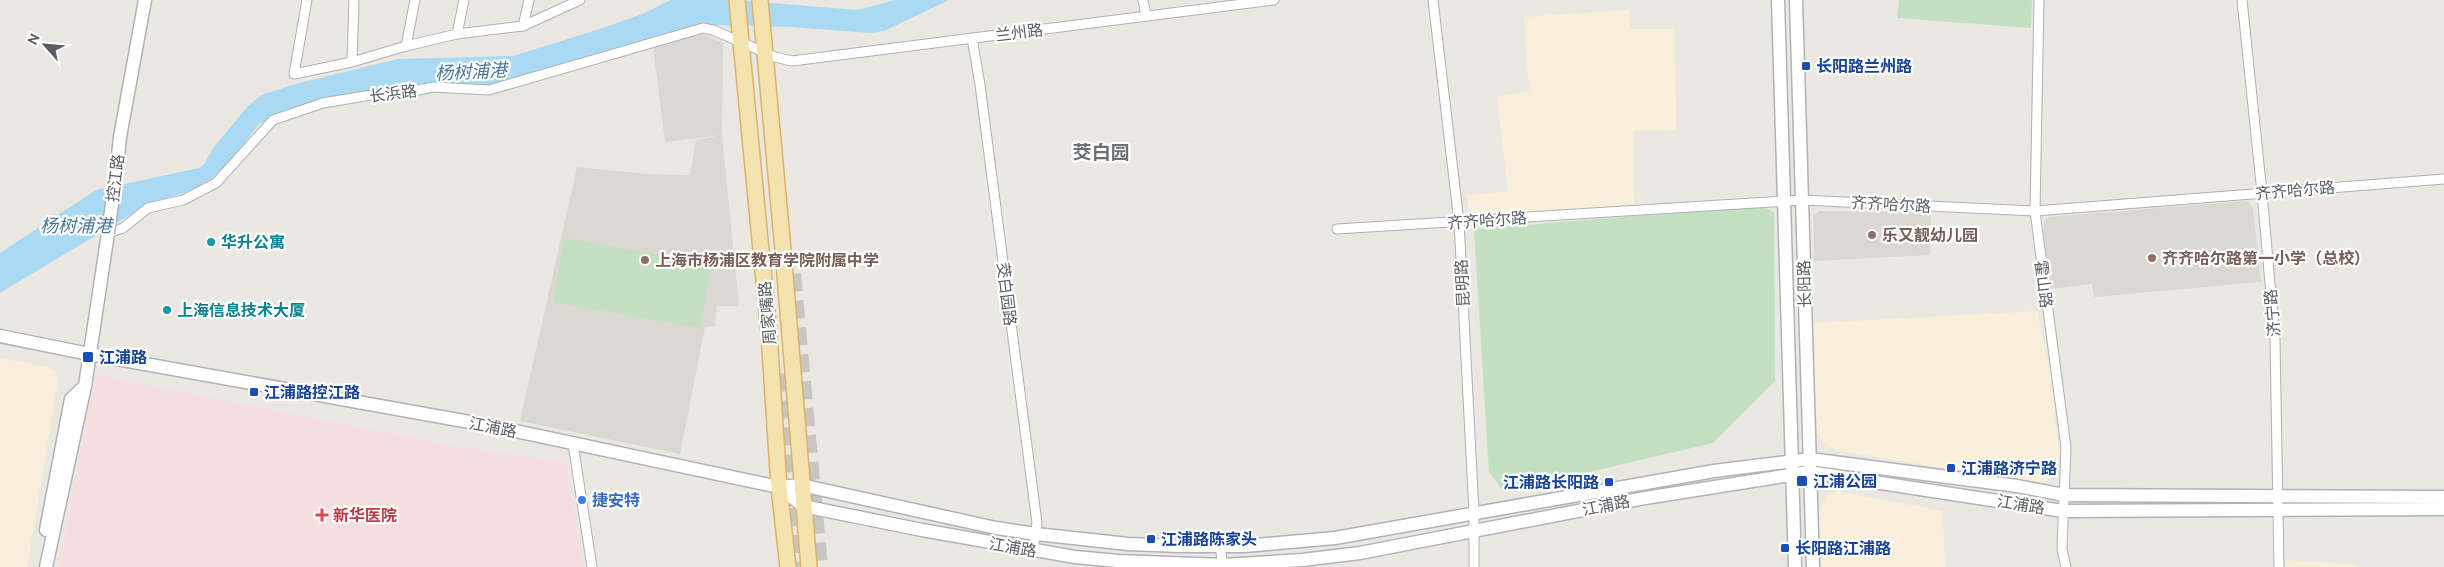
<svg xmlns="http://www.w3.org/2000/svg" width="2444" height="567" viewBox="0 0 2444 567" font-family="Ubuntu,'Noto Sans SC',sans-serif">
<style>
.commercial{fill:#f9efda}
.industrial{fill:#dad7d4}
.education{fill:#dbd7d1}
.medical{fill:#f7dfdf}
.green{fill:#c4e0c2}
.water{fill:#aadaf3}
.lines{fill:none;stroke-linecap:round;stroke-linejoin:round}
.highway-tunnel{stroke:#c7c6c2;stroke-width:18;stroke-dasharray:18 9;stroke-linecap:butt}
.street-casing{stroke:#aeb0b3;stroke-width:11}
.secondary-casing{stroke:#afb2b6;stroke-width:15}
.primary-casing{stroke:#deb269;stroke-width:18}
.street{stroke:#fff;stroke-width:9}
.secondary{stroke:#fff;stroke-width:12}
.primary{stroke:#f4e2af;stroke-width:15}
.secondary-bridge-casing{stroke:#afb2b6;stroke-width:15;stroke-linecap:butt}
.secondary-bridge{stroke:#fff;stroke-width:12}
.transit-dot{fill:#1a4fb4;stroke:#fff;stroke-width:2}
.education-dot{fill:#8d6e63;stroke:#fff;stroke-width:2}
.culture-dot{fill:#0f9aa8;stroke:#fff;stroke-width:2}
.shop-dot{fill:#3f7fe0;stroke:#fff;stroke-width:2}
.health-dot{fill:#e0444e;stroke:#fff;stroke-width:2}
.labels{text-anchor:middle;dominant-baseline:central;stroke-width:4.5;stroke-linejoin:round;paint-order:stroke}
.street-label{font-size:16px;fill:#5a5e61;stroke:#fff}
.transit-label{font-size:16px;font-weight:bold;fill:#164399;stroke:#fff;text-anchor:start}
.education-label{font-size:16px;font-weight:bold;fill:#785e54;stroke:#fff;text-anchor:start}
.culture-label{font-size:16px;font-weight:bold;fill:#0d838f;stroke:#fff;text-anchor:start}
.shop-label{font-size:16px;font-weight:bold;fill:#366cbe;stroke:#fff;text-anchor:start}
.health-label{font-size:16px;font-weight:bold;fill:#be3a42;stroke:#fff;text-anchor:start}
.water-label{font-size:18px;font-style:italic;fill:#47779a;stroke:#fff}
.quarter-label{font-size:19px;font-weight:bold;fill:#6c7073;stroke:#fff}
</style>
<rect width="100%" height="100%" fill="#ebe8e2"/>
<g class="commercial">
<path d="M 1629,10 L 1630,29 L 1675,29 L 1676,130 L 1633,131 L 1634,204 L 1469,219 L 1467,195 L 1508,191 L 1497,97 L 1529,91 L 1524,17 Z"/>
<path d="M 2037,311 L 2048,359 L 2060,458 L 2058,470 L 2047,481 L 2036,484 L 1836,450 L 1826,444 L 1817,433 L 1813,417 L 1813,323 Z"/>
<path d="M 0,358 L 48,367 L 56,372 L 58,380 L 27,567 L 0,567 Z"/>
<path d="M 1837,491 L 1943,511 L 1945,567 L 1821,567 L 1819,509 L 1826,496 Z"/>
<path d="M 2286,560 L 2359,565 L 2359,567 L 2287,567 Z"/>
</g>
<path class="industrial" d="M 698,32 L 723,43 L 722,135 L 665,142 L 653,47 Z"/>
<g class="education">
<path d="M 722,135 L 739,306 L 717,306 L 715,326 L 705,327 L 680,454 L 520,421 L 577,167 L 648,174 L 690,175 L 696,140 Z"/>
<path d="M 2244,201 L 2250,203 L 2253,210 L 2261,282 L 2094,297 L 2092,284 L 2050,289 L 2044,233 L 2044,221 L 2049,217 Z"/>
<path d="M 1820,211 L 1931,212 L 1930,255 L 1814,261 L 1813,215 Z"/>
</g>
<path class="medical" d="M 95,375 L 467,448 L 566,462 L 584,567 L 59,567 Z"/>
<g class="green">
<path d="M 1899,0 L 2032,0 L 2031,28 L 1897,18 Z"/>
<path d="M 1760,206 L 1774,212 L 1775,381 L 1713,443 L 1504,492 L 1489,472 L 1474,229 Z"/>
<path d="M 564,238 L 711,264 L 700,328 L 553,302 Z"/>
</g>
<path class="water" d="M 671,0 L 734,0 L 858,10 L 895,0 L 949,0 L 884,31 L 871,33 L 791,27 L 709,25 L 661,35 L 527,78 L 489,85 L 414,84 L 375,89 L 292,108 L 259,124 L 232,159 L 211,179 L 189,191 L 145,206 L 0,293 L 0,253 L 96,190 L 199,168 L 205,163 L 213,148 L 248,106 L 261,95 L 299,83 L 398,59 L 513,56 L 603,28 L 642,14 Z"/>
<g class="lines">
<g class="highway-tunnel">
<path d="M 792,274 L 819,567"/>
<path d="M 778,374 L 798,567"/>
</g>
<g class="street-casing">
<g id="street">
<path d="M 307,0 L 294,74 L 352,62 L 406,46 L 415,0"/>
<path d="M 1143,0 L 1146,16"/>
<path d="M 1433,0 L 1459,222 L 1474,513 L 1474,567"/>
<path d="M 2039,0 L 2035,211 L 2066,447 L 2062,549 L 2066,567"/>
<path d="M 2242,0 L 2262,193 L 2275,340 L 2279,567"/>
<path d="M 523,26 L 580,0"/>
<path d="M 457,34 L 523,26 L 529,0"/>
<path d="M 972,38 L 980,85 L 1037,523 L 1033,550"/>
<path d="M 406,46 L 457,34 L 464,0"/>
<path d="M 352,62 L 354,0"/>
<path d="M 1337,229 L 1802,200 L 2035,211 L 2444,179"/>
<path d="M 108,233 L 123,228 L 148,208 L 183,200 L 216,183 L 273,120 L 323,103 L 383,93 L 409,92 L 433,87 L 489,90 L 703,28 L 713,30 L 775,57 L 792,61 L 1274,0"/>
<path d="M 573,444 L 592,567"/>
<path d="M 1220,546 L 1223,567"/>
</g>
</g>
<g class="secondary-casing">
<g id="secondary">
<path d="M 1778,0 L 1795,567"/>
<path d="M 1796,0 L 1813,567"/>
<path d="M 116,175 L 120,137 L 145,0"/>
<path d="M 0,336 L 89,354 L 492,426 L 779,487 L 801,485 L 996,528 L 1036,534 L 1128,544 L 1180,546 L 1245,546 L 1335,538 L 1714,471 L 1810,459 L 2017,486 L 2064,495 L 2444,497"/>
<path d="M 779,487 L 803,506 L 922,530 L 1075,557 L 1118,561 L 1223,565 L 1302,560 L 1360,553 L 1645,498 L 1809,472 L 2063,511 L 2444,509"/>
<path d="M 46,530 L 71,399 L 85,386"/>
<path d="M 46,567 L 85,386 L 108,233"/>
</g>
</g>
<g class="primary-casing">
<g id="primary">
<path d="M 737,0 L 769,334 L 779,487 L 788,567"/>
<path d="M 760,0 L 783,250 L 809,567"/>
</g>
</g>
<use href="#street" class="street"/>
<use href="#secondary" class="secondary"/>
<use href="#primary" class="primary"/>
<g class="secondary-bridge-casing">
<path id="secondary-bridge" d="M 108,233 L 116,175"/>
</g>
<use href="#secondary-bridge" class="secondary-bridge"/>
</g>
<g class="transit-dot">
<rect x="1801" y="61" width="10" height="10" rx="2.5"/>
<rect x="82" y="351" width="12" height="12" rx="2.5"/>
<rect x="249" y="387" width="10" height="10" rx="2.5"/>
<rect x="1946" y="463" width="10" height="10" rx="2.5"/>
<rect x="1796" y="475" width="12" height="12" rx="2.5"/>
<rect x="1604" y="477" width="10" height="10" rx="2.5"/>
<rect x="1146" y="534" width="10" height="10" rx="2.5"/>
<rect x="1780" y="543" width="10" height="10" rx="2.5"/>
</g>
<g class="education-dot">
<circle cx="1872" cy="235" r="5"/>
<circle cx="2152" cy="258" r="5"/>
<circle cx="645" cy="260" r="5"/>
</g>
<g class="culture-dot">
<circle cx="211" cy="242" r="5"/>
<circle cx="167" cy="310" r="5"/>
</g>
<circle class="shop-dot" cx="582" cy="500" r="5"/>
<path class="health-dot" d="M319.5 507.5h5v5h5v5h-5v5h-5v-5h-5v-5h5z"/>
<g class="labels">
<g class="street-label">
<text transform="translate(1019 32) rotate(-7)">兰州路</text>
<text transform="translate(393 93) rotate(-7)">长浜路</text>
<text transform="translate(115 178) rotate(-83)">控江路</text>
<text transform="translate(2295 190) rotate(-5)">齐齐哈尔路</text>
<text transform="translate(1891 204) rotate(3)">齐齐哈尔路</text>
<text transform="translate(1487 220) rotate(-4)">齐齐哈尔路</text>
<text transform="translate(1462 283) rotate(-93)">昆明路</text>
<text transform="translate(1804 284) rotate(-91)">长阳路</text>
<text transform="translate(2044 284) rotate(83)">霍山路</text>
<text transform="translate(1007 294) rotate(83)">茭白园路</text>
<text transform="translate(767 313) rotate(-95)">周家嘴路</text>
<text transform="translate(2272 313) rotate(-95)">济宁路</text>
<text transform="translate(493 427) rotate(11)">江浦路</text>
<text transform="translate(2021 504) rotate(9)">江浦路</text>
<text transform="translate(1606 505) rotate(-11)">江浦路</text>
<text transform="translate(1013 547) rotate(10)">江浦路</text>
</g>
<g class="transit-label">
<text x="1816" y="66">长阳路兰州路</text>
<text x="99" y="357">江浦路</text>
<text x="264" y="392">江浦路控江路</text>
<text x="1961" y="468">江浦路济宁路</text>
<text x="1813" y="481">江浦公园</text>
<text x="1599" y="482" text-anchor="end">江浦路长阳路</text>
<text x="1161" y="539">江浦路陈家头</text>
<text x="1795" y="548">长阳路江浦路</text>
</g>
<g class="education-label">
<text x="1882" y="235">乐又靓幼儿园</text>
<text x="2162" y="258">齐齐哈尔路第一小学（总校）</text>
<text x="655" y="260">上海市杨浦区教育学院附属中学</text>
</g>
<g class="culture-label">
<text x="221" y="242">华升公寓</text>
<text x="177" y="310">上海信息技术大厦</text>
</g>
<g class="shop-label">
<text x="592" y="500">捷安特</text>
</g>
<g class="health-label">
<text x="333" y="515">新华医院</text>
</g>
<g class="water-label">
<text transform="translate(471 71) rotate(-3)">杨树浦港</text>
<text x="76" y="225">杨树浦港</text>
</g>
<g class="quarter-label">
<text x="1101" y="152">茭白园</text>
</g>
</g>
<g transform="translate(45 45) rotate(297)" stroke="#ffffff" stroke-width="4" paint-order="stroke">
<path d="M0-4L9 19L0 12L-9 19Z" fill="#5a5e61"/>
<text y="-8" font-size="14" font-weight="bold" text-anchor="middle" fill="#5a5e61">N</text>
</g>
</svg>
